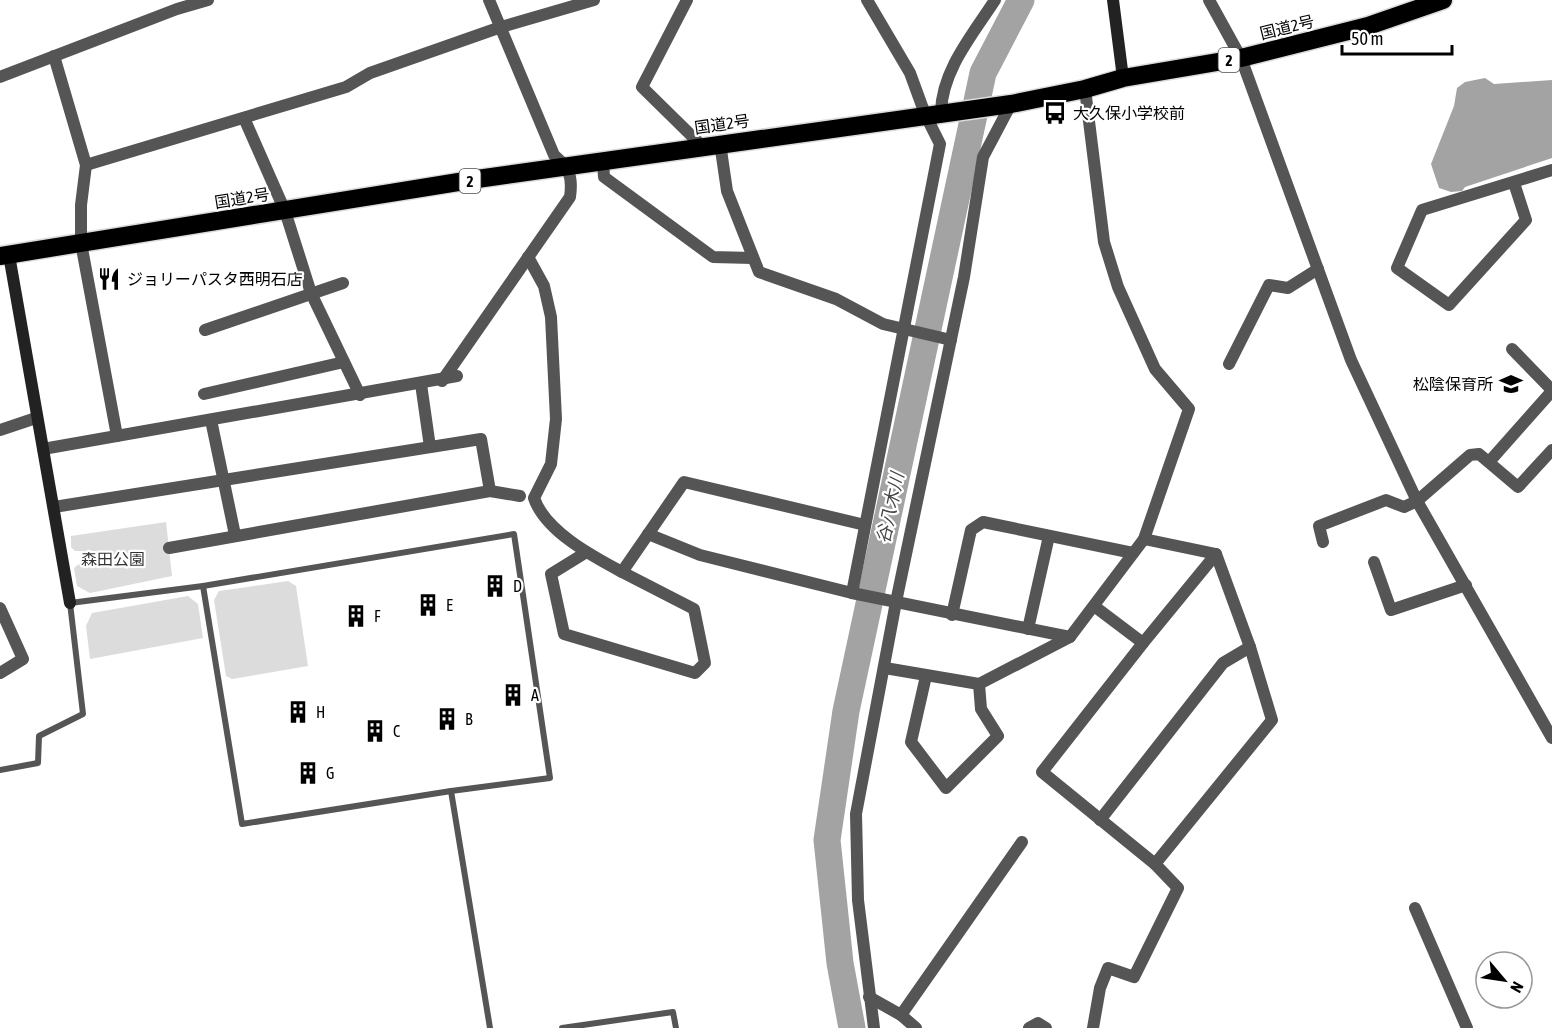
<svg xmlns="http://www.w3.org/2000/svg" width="1552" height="1028" viewBox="0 0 1552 1028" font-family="'Asap Condensed','Noto Sans JP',sans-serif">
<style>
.green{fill:#dcdcdc}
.water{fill:#a3a3a3}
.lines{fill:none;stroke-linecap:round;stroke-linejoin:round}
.river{stroke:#a3a3a3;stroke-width:27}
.highway-casing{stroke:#dbdbdb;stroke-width:21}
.lane{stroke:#555;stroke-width:6}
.street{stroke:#555;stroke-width:12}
.secondary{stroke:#222;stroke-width:12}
.highway{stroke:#000;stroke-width:18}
.labels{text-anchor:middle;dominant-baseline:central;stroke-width:4.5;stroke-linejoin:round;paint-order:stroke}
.shield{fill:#fff;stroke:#4c4c4c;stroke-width:1.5}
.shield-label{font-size:15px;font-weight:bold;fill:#000}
.street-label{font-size:16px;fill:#000;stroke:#fff}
.poi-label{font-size:16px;fill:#000;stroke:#fff;text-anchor:start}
.park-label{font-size:16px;fill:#333;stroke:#fff}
.water-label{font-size:18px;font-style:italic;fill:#444;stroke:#fff}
</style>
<rect width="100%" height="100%" fill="#fff"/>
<g class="green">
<path d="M 166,522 L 172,576 L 90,593 L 77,586 L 74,568 L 85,559 L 84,551 L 75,551 L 71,547 L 71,536 Z"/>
<path d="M 288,581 L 296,586 L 308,666 L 232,679 L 226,676 L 214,600 L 219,591 Z"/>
<path d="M 188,596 L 198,604 L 203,638 L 90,659 L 86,626 L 92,613 Z"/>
</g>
<path class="water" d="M 1485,78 L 1494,84 L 1552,80 L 1552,158 L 1465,187 L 1462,191 L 1451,192 L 1439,188 L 1431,164 L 1454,106 L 1457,88 L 1465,82 Z"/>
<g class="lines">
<path class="river" d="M 852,1028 L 840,963 L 827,840 L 846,711 L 983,73 L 1021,0"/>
<g class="highway-casing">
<path id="highway" d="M 0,256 L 477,179 L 1011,104 L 1085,89 L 1123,78 L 1241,58 L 1368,26 L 1443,0"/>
</g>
<g class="lane">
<path d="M 203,586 L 242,824 L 451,791 L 490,1028"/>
<path d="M 0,770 L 38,763 L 39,736 L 83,714 L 70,603 L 203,586 L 514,534 L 550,778 L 451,791"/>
<path d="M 562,1028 L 673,1012 L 676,1028"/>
</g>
<g class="street">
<path d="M 687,0 L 642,87 L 702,146"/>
<path d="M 1209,0 L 1241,58 L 1351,360 L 1417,501 L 1552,738"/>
<path d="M 54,56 L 86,165 L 81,205 L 81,243 L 117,436"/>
<path d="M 0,77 L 177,9 L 208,0"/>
<path d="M 941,112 C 942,70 973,34 995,0"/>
<path d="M 244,118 L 285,211 L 311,293 L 360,395"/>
<path d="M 720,143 L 727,191 L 759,272 L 836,299 L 883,324 L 951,340"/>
<path d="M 603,162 L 604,177 L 713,257 L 752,258"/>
<path d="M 86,165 L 346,87 L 370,73 L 501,27 L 594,0"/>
<path d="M 1514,183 L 1526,220 L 1449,305 L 1397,268 L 1422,210 L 1552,170"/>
<path d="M 528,257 L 544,286 L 551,317 L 556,419 L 551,464 L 534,498 C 545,531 592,556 622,572 L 684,482 L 865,525"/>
<path d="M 205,330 L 343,283"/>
<path d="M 1512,349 L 1552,390"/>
<path d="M 1229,364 L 1269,285 L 1288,288 L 1318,269"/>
<path d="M 442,381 L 570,197 C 573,176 569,168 554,155 L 489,0"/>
<path d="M 421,384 L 430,447"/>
<path d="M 204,394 L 344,362"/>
<path d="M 211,420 L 235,535"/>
<path d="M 0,430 L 36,418"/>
<path d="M 43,449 L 457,376"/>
<path d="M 1489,462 L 1552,391"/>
<path d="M 54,507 L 481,439 L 490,491"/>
<path d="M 648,534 L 700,555 L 852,593 L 1070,637"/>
<path d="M 1323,542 L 1319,526 L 1386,500 L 1404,507 L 1417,501 L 1470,455 L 1479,454 L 1518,487 L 1552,450"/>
<path d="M 169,548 L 490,491 L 520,496"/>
<path d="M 585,553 L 551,574 L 564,634 L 695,673 L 705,663 L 694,609 L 622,572"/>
<path d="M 1374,562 L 1391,610 L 1466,585"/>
<path d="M 852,593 L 940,144 L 925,114 L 910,73 L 867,0"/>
<path d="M 1094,606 L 1143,643 L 1042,772 L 1155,864"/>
<path d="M 0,608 L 23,659 L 0,673"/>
<path d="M 952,615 L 971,530 L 983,522 L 1133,553"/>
<path d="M 1028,629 L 1049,536"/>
<path d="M 1143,643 L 1216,554"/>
<path d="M 885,668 L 979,684 L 1070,637 L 1144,539 L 1189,409 L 1155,369 L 1118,287 L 1104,242 L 1085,89"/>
<path d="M 926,676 L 911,742 L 946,788 L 998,736 L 981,709 L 979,684"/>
<path d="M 1100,820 L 1223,663 L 1250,647"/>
<path d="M 1415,908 L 1467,1028"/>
<path d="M 869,997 L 901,1015 L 916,1028"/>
<path d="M 901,1015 L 1022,842"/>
<path d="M 874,1028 L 858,900 L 856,814 L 896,602 L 964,277 L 983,157 L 1011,104"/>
<path d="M 1029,1028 L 1038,1023 L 1046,1028"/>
<path d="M 1093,1028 L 1100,988 L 1108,968 L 1134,977 L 1178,888 L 1155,864 L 1272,720 L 1250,647 L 1216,554 L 1144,539"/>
</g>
<g class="secondary">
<path d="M 1113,0 L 1123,78"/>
<path d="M 9,255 L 70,603"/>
</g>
<use href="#highway" class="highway"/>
</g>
<defs>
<g id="bus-bare" transform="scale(1.8)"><path d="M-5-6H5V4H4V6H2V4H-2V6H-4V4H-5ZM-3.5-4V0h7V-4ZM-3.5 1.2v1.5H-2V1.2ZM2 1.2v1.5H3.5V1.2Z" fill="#000" stroke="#fff" stroke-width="2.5" paint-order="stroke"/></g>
<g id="restaurant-bare" transform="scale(1.8)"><path d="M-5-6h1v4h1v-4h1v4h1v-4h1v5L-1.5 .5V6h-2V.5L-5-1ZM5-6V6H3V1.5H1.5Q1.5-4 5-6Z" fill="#000" stroke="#fff" stroke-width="2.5" paint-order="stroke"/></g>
<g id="school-bare" transform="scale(1.8)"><path d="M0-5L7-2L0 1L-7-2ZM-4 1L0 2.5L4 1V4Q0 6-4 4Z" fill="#000" stroke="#fff" stroke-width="2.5" paint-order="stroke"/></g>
<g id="building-bare" transform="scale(1.8)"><path d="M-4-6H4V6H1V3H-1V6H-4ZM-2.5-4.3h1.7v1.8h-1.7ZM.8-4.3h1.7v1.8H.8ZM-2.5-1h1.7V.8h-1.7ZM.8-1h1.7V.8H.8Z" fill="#000" stroke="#fff" stroke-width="2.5" paint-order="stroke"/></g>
</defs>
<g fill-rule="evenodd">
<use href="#bus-bare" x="1055" y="113"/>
<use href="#restaurant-bare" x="109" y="279"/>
<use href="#school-bare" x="1511" y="384"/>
<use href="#building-bare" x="495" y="586"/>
<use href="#building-bare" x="428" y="605"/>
<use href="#building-bare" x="356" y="616"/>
<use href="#building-bare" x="513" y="695"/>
<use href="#building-bare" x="298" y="712"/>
<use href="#building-bare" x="447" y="719"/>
<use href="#building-bare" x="375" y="731"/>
<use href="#building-bare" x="308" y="773"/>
</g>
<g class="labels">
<g class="shield">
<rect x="1218.5" y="48" width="21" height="24" rx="4.5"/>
<rect x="459.5" y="169" width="21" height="24" rx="4.5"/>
</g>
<g class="shield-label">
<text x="1229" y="60">2</text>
<text x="470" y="181">2</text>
</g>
<g class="street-label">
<text transform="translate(1287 27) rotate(-14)">国道2号</text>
<text transform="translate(722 124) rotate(-8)">国道2号</text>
<text transform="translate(242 198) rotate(-9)">国道2号</text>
</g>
<g class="poi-label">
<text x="1073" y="113">大久保小学校前</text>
<text x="127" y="279">ジョリーパスタ西明石店</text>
<text x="1493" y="384" text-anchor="end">松陰保育所</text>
<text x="513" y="586">D</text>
<text x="446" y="605">E</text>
<text x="374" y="616">F</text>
<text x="531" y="695">A</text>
<text x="316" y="712">H</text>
<text x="465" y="719">B</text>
<text x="393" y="731">C</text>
<text x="326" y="773">G</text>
</g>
<g class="park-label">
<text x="113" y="559">森田公園</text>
</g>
<g class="water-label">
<text transform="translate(890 508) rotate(-78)">谷八木川</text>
</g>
</g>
<g transform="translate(1504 980) rotate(119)"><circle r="28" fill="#ffffff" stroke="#999999" stroke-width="1.5"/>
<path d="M0-4.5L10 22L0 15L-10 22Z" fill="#000000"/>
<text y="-9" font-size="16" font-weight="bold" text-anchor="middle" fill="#000000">N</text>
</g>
<path d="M1342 45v9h110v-9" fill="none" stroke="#000000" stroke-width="3"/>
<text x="1351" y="45" font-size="18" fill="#000000" stroke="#ffffff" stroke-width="4.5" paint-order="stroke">50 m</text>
</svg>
